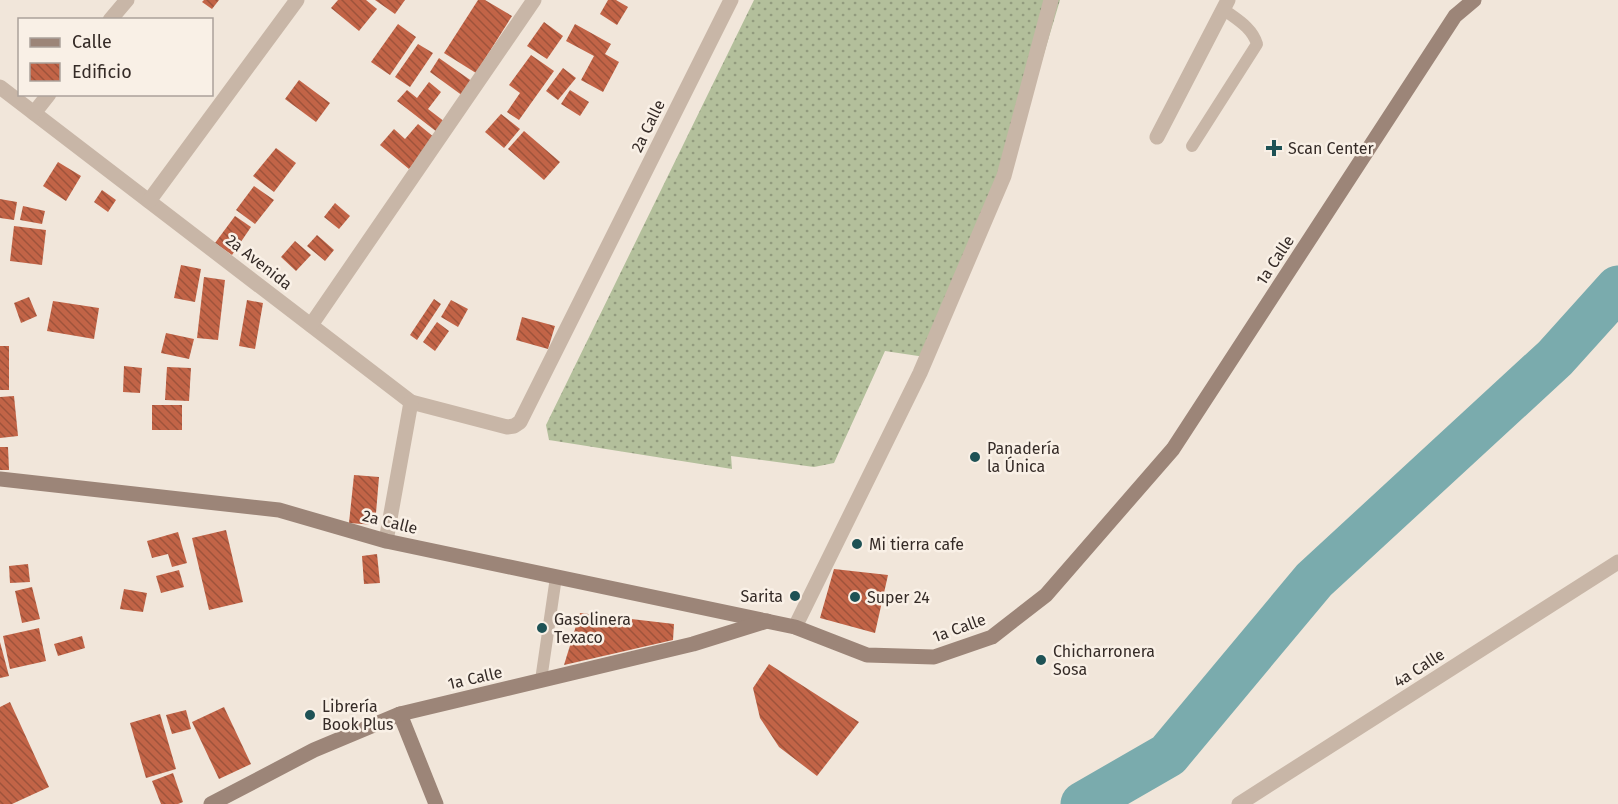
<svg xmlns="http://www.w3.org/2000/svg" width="1618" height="804" viewBox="0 0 1618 804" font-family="'Fira Sans',sans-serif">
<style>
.grass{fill:url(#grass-dots)}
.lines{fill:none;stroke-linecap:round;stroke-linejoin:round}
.river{stroke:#7aabad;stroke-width:45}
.building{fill:url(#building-back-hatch)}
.lane{stroke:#c8b6a7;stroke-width:12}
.street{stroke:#c8b6a7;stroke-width:15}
.secondary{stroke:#9c8578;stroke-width:15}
.poi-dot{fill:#1e5255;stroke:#f9f0e6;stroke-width:2}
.labels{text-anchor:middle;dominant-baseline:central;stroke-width:5;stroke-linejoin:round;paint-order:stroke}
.street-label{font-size:16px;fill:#352b27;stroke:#f9f0e6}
.poi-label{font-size:16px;fill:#352b27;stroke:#f9f0e6;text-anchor:start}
</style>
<defs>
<pattern id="grass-dots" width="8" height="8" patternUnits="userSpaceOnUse" patternTransform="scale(1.5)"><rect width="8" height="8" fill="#b3bf9b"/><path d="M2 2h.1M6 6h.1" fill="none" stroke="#929b7e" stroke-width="1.8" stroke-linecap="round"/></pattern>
<pattern id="building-back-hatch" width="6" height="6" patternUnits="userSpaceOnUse" patternTransform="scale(1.5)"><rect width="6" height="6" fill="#c26447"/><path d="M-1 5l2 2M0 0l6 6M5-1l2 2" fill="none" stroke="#9e533b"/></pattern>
</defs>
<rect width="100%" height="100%" fill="#f1e6da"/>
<path class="grass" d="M 754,0 L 1060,0 L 1026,114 L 925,357 L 885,351 L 834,463 L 814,467 L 731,456 L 732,469 L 549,440 L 546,425 Z"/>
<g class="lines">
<path class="river" d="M 1083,804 L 1168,755 L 1314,580 L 1555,358 L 1618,288"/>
</g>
<g class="building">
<path d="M 204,0 L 219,0 L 212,9 L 202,2 Z"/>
<path d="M 338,0 L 366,0 L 377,9 L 359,31 L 331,8 Z"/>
<path d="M 375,0 L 405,0 L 395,14 Z"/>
<path d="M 478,0 L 485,0 L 512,16 L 476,73 L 444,53 Z"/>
<path d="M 608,0 L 616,0 L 628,7 L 617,25 L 600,14 Z"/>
<path d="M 544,22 L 563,36 L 547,59 L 527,46 Z"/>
<path d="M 398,24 L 416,37 L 390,75 L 371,62 Z"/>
<path d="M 575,24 L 611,44 L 605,54 L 619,62 L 603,92 L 581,80 L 594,56 L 566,41 Z"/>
<path d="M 418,44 L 433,53 L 410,87 L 395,77 Z"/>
<path d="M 531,55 L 554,71 L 519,120 L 507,112 L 520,93 L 509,85 Z"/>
<path d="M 439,58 L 473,82 L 463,96 L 430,72 Z"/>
<path d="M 563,68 L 576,78 L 558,100 L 546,91 Z"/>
<path d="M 299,80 L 330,103 L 316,122 L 285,99 Z"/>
<path d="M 429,82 L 441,92 L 428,109 L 445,122 L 437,132 L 397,101 L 407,90 L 417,98 Z"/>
<path d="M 570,90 L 589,102 L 580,116 L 561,104 Z"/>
<path d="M 501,114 L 520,129 L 504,148 L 485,132 Z"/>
<path d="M 418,124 L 435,138 L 409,169 L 380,145 L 394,129 L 405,139 Z"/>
<path d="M 524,131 L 560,162 L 544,180 L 508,149 Z"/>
<path d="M 276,148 L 296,163 L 274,192 L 253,176 Z"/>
<path d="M 58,162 L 81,176 L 66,201 L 43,186 Z"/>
<path d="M 254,186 L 274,200 L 255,224 L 236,210 Z"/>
<path d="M 102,190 L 116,200 L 108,212 L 94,202 Z"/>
<path d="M 0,199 L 17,202 L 14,220 L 0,218 Z"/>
<path d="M 335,203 L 350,216 L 339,229 L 324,217 Z"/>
<path d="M 23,206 L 45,211 L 42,224 L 20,220 Z"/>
<path d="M 235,216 L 251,227 L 232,255 L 215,243 Z"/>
<path d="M 14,226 L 46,230 L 42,265 L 10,261 Z"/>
<path d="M 317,235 L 334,250 L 325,261 L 307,246 Z"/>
<path d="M 295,241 L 311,255 L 296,271 L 281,257 Z"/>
<path d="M 181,265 L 201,269 L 195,302 L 174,298 Z"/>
<path d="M 204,277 L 225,280 L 218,340 L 197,338 Z"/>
<path d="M 29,297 L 37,316 L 21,323 L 14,303 Z"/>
<path d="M 434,299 L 441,304 L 417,340 L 410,335 Z"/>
<path d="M 247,300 L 263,303 L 255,349 L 239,346 Z"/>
<path d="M 451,300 L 468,309 L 458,327 L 441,317 Z"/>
<path d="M 53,301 L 99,308 L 94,339 L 47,331 Z"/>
<path d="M 522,317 L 555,326 L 548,349 L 516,340 Z"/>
<path d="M 437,322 L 449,331 L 435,351 L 423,342 Z"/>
<path d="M 166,333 L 194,339 L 189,359 L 161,353 Z"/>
<rect x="0" y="346" width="9" height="44"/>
<path d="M 124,366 L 142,368 L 140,393 L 123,392 Z"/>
<path d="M 167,367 L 191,368 L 189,401 L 165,400 Z"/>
<path d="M 14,396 L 18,436 L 0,438 L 0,397 Z"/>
<rect x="152" y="405" width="30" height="25"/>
<path d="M 0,447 L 8,447 L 9,470 L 0,470 Z"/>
<path d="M 354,475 L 379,477 L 375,525 L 349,523 Z"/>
<path d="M 226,530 L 243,602 L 209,610 L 192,538 Z"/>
<path d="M 178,532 L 187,563 L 172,567 L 168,554 L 152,558 L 147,541 Z"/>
<path d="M 377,554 L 380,583 L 364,584 L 362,556 Z"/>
<path d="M 28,564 L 30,582 L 10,583 L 9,566 Z"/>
<path d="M 834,569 L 888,575 L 875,633 L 820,618 Z"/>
<path d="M 179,570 L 184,587 L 161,593 L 156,576 Z"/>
<path d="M 32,587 L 40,619 L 22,623 L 15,591 Z"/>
<path d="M 124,589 L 147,593 L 143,612 L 120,609 Z"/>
<path d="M 580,613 L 674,624 L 673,640 L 564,665 Z"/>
<path d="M 39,628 L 46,661 L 10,669 L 3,636 Z"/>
<path d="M 82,636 L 85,648 L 58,656 L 54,644 Z"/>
<path d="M 0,642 L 9,676 L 0,678 Z"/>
<path d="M 769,664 L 859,722 L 817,776 L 779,747 L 760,718 L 753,688 Z"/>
<path d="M 10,702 L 49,787 L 12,804 L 0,804 L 0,707 Z"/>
<path d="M 224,707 L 251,764 L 219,779 L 192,722 Z"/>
<path d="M 186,710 L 191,729 L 172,734 L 166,715 Z"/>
<path d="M 160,714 L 176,769 L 146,778 L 130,723 Z"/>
<path d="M 173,773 L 183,802 L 178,804 L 161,804 L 152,781 Z"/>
</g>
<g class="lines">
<g class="lane">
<path d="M 1192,146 L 1257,44 C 1252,27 1236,19 1223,9"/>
<path d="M 541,680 L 556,577"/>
</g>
<g class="street">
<path d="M 110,20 L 127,0"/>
<path d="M 0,87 L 411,402 L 507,427 L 514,426 L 520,422 L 731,0"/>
<path d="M 34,113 L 49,94"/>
<path d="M 1157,137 L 1228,0"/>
<path d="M 149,201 L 297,0"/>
<path d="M 311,325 L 534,0"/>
<path d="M 386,541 L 411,402"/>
<path d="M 795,627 L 920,373 L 1004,176 L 1051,0"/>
<path d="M 1239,804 L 1618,562"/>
</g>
<g class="secondary">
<path d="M 0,479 L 279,510 L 386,541 L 795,627 L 867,655 L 934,657 L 992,637 L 1046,595 L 1173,449 L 1455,16 L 1474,0"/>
<path d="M 400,714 L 436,804"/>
<path d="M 211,804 L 314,750 L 400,714 L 693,644 L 767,621"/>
</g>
</g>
<g class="poi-dot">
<path d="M1271 139h6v6h6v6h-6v6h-6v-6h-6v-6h6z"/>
<circle cx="975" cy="457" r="6"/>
<circle cx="857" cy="544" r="6"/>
<circle cx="795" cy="596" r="6"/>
<circle cx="855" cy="597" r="6"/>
<circle cx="542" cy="628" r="6"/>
<circle cx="1041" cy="660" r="6"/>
<circle cx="310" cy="715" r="6"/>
</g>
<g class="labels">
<g class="street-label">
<text transform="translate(648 126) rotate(-64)">2a Calle</text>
<text transform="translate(1275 260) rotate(-57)">1a Calle</text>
<text transform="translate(259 262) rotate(38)">2a Avenida</text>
<text transform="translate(390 522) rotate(14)">2a Calle</text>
<text transform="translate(959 628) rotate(-20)">1a Calle</text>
<text transform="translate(1419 668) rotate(-33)">4a Calle</text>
<text transform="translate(475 678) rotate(-13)">1a Calle</text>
</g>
<g class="poi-label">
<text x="1288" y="148">Scan Center</text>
<text x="987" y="448">Panadería<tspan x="987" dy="18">la Única</tspan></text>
<text x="869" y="544">Mi tierra cafe</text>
<text x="783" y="596" text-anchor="end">Sarita</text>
<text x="867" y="597">Super 24</text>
<text x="554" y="619">Gasolinera<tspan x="554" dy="18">Texaco</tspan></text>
<text x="1053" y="651">Chicharronera<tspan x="1053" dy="18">Sosa</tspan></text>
<text x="322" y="706">Librería<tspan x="322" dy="18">Book Plus</tspan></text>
</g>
</g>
<rect x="18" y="18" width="195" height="78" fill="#f9f0e6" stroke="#aba19a" stroke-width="1.5"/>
<rect x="30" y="38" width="30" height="9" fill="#9c8578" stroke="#aba19a" stroke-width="1.5"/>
<text x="72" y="48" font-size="18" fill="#352b27">Calle</text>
<rect x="30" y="63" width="30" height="18" fill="url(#building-back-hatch)" stroke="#aba19a" stroke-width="1.5"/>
<text x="72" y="78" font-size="18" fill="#352b27">Edificio</text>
</svg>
